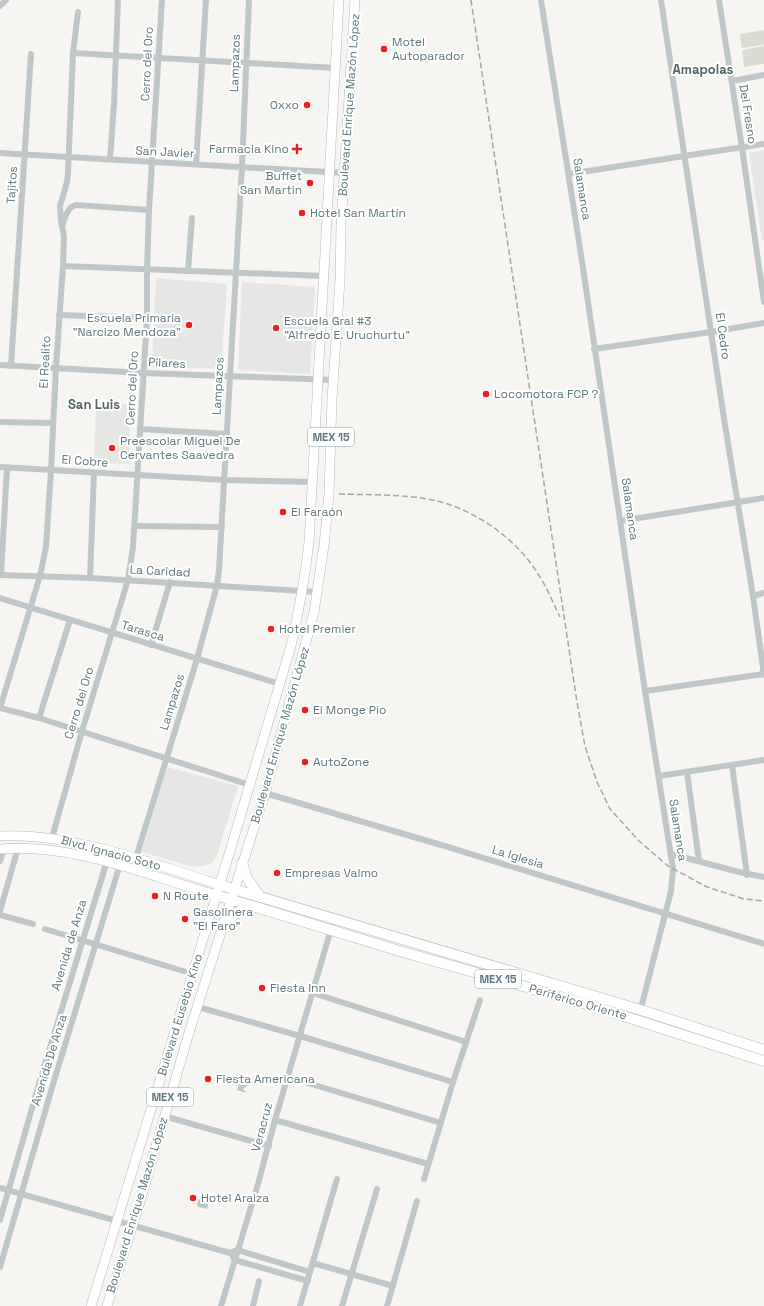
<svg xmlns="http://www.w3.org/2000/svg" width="764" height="1306" viewBox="0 0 764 1306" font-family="'Space Grotesk',sans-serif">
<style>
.built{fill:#e6e6e5}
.green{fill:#d9ddd2}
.water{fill:#b8c8c9}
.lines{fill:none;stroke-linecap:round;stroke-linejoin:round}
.primary-casing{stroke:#b4babc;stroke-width:10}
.trunk-casing{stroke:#b3b9bb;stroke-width:11}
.minor{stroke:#c0c7c8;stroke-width:6}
.primary{stroke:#fff;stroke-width:9}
.trunk{stroke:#fff;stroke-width:10}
.rail{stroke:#9fa9ac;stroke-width:1.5;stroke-dasharray:6 3;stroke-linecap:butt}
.poi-dot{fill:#e9201e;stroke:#fff;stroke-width:1.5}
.labels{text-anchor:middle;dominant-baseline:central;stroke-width:4;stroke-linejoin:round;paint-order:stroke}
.shield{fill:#fff;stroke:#8fa0a5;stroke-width:1}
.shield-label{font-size:11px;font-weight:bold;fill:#5f787e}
.poi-label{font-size:12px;fill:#5f787e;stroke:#fff;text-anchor:start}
.street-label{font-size:12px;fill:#5f787e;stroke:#fff}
.neighbourhood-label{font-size:13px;font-weight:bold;fill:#516469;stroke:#fff}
</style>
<rect width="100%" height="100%" fill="#f6f5f2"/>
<g class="built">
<path d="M 764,150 L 764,240 L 762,241 L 749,153 Z"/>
<path d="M 156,278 L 227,284 L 221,369 L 152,367 Z"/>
<path d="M 242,282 L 315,287 L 310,374 L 238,370 Z"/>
<path d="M 96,403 L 131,404 L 129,464 L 94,463 Z"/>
<path d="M 167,767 L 238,786 L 217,855 L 211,864 L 204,866 L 194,867 L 142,852 Z"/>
</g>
<g class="green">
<path d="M 764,30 L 764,45 L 742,48 L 740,34 Z"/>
<path d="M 764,46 L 764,64 L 744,67 L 742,50 Z"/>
</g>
<g class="water">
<path d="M 241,1079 L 246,1080 L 248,1085 L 244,1088 L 243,1090 L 247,1092 L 243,1092 L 237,1090 Z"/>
<path d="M 199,1199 L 202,1199 L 209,1201 L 207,1209 L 199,1207 L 197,1205 Z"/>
</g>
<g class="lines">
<g class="primary-casing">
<g id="primary">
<path d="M 0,836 C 35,834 69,841 103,849 C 142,859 181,872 220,885"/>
<path d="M 0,849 C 74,843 146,875 216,895"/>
<path d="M 91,1306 L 230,851 L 291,646 C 299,611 305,577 309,542 L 339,0"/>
<path d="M 107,1306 L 139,1205 L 188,1036 L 265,793 L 314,612 L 324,545 L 329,494 L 332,399 L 340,280 L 341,225 L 355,0"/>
</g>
</g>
<g class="trunk-casing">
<g id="trunk">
<path d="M 242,863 L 247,878 L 260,897"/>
<path d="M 220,885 L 641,1010 L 764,1050"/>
<path d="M 216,895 L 403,952 L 586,1004 L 764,1061"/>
<path d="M 223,924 L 236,913 L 253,906"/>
</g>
</g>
<g class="minor">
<path d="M 541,0 L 582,261 L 645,691 L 673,869 L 671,891 L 640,1012"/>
<path d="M 661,0 L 725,425 L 753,596 L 764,675"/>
<path d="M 719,0 L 742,148 L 764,302"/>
<path d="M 0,6 L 6,0"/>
<path d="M 73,53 L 335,68"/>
<path d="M 732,81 L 764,75"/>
<path d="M 0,153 L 344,173"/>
<path d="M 110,159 L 114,104 L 118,0"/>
<path d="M 196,164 L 206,0"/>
<path d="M 569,174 L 684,156 L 764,144"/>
<path d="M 62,226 C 65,218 67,207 76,205 L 149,210"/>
<path d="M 63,266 L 323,276"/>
<path d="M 188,271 L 192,218"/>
<path d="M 59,315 L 147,318"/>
<path d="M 594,349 L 711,332 L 764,323"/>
<path d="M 0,365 L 144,373 L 334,380"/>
<path d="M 11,366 L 31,54"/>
<path d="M 0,422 L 53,423"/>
<path d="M 140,429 L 227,434"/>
<path d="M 0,467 L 225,480 L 313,482"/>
<path d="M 620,521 L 764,498"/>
<path d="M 135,526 L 222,527"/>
<path d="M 0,575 L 90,578 L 318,592"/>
<path d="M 1,575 L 7,468"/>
<path d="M 90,578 L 94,473"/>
<path d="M 753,596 L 764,593"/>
<path d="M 0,598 L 280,684"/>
<path d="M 151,645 L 170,582"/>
<path d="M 645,691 L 764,674"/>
<path d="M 0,708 L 40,576 L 46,547 L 51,470 L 56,367 L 63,266 L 64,236 L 61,221 L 60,206 L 67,182 L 68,172 L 73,53 L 78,12"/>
<path d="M 0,708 L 39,718 L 250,785"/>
<path d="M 39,718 L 70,620"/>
<path d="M 732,765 L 747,875"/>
<path d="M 687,772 L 699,861"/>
<path d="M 659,776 L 764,760"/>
<path d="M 265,793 L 448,847 L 764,944"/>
<path d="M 52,838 L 82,731 L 128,580 L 133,547 L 147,318 L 147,270 L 149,210 L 162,0"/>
<path d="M 671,854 L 739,872 L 764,877"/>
<path d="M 136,858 L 197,659 L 217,585 L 219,570 L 242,167 L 249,0"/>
<path d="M 0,861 L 4,848"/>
<path d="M 0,911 L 18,848"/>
<path d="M 0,915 L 33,924"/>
<path d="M 45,929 L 193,974"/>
<path d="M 313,993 L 466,1042"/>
<path d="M 198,1007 L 300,1036 L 453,1082"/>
<path d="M 288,1077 L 441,1123"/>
<path d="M 164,1116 L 269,1146"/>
<path d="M 275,1120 L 428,1164"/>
<path d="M 424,1179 L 453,1082 L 480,1000"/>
<path d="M 0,1188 L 230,1253 L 237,1250 L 310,1272"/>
<path d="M 0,1220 L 41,1077 L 107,861"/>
<path d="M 233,1257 L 235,1260 L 308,1281"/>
<path d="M 313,1263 L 393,1286"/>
<path d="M 0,1267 L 54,1081 L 121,861"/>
<path d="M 221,1306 L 258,1184 L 275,1120 L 334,919"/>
<path d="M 253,1306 L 259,1281"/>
<path d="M 300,1306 L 337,1179"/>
<path d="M 342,1306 L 377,1189"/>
<path d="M 387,1306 L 417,1201"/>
</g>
<use href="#primary" class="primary"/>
<use href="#trunk" class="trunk"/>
<g class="rail">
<path d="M 471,0 L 577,702 L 585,746 L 597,782 L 610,809 L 639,841 L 668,866 L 707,887 L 744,899 L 764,901"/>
<path d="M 339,494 C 370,495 403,494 433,500 C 474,509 516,538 538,574 C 547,587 553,603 560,617"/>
</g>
</g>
<g class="poi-dot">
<circle cx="384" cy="49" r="4"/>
<circle cx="307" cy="105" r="4"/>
<path d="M295 143h4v4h4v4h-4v4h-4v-4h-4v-4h4z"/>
<circle cx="310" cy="183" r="4"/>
<circle cx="302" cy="213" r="4"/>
<circle cx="189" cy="325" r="4"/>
<circle cx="276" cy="328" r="4"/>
<circle cx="486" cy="394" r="4"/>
<circle cx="112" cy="448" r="4"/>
<circle cx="283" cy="512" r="4"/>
<circle cx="271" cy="629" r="4"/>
<circle cx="305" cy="710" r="4"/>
<circle cx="305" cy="762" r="4"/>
<circle cx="277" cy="873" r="4"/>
<circle cx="155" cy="896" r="4"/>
<circle cx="185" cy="919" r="4"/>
<circle cx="262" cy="988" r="4"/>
<circle cx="208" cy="1079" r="4"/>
<circle cx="193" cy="1198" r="4"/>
</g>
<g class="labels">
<g class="shield">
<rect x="308" y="428" width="46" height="18" rx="3"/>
<rect x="475" y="970" width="46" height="18" rx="3"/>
<rect x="147" y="1088" width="46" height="18" rx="3"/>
</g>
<g class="shield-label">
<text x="331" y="437">MEX 15</text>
<text x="498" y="979">MEX 15</text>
<text x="170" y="1097">MEX 15</text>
</g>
<g class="poi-label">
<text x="392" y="42">Motel<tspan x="392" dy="14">Autoparador</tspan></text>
<text x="299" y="105" text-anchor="end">Oxxo</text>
<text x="289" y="149" text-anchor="end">Farmacia Kino</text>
<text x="302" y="176" text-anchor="end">Buffet<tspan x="302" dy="14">San Martin</tspan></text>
<text x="310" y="213">Hotel San Martín</text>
<text x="181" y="318" text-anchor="end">Escuela Primaria<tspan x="181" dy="14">"Narcizo Mendoza"</tspan></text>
<text x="284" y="321">Escuela Gral #3<tspan x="284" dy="14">"Alfredo E. Uruchurtu"</tspan></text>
<text x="494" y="394">Locomotora FCP ?</text>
<text x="120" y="441">Preescolar Miguel De<tspan x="120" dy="14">Cervantes Saavedra</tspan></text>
<text x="291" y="512">El Faraón</text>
<text x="279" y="629">Hotel Premier</text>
<text x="313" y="710">El Monge Pío</text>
<text x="313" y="762">AutoZone</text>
<text x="285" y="873">Empresas Valmo</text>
<text x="163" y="896">N Route</text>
<text x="193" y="912">Gasolinera<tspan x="193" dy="14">"El Faro"</tspan></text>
<text x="270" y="988">Fiesta Inn</text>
<text x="216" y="1079">Fiesta Americana</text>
<text x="201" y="1198">Hotel Araiza</text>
</g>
<g class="street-label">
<text transform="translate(235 63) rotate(-88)">Lampazos</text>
<text transform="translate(147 64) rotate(-87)">Cerro del Oro</text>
<text transform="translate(349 105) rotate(-86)">Boulevard Enrique Mazón López</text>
<text transform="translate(748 114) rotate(81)">Del Fresno</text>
<text transform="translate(165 152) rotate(3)">San Javier</text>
<text transform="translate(12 185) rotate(-86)">Tajitos</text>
<text transform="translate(582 189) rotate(81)">Salamanca</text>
<text transform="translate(723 336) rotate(82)">El Cedro</text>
<text transform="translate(45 362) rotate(-87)">El Realito</text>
<text transform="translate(167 363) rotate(3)">Pilares</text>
<text transform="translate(218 386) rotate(-87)">Lampazos</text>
<text transform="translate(132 388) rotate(-87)">Cerro del Oro</text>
<text transform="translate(85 461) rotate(4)">El Cobre</text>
<text transform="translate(630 509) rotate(82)">Salamanca</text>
<text transform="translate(160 571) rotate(3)">La Caridad</text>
<text transform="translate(143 631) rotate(17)">Tarasca</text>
<text transform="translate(172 702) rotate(-73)">Lampazos</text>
<text transform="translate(79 703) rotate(-73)">Cerro del Oro</text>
<text transform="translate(280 735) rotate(-74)">Boulevard Enrique Mazón López</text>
<text transform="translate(678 830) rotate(81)">Salamanca</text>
<text transform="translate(111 853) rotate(15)">Blvd. Ignacio Soto</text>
<text transform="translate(518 857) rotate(17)">La Iglesia</text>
<text transform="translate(69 945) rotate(-73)">Avenida de Anza</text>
<text transform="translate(578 1002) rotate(16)">Periferico Oriente</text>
<text transform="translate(180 1015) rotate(-73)">Bulevard Eusebio Kino</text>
<text transform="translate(49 1060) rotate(-73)">Avenida De Anza</text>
<text transform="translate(262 1127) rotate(-75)">Veracruz</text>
<text transform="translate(137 1205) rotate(-73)">Boulevard Enrique Mazón López</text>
</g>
<g class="neighbourhood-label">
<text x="703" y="69">Amapolas</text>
<text x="94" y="404">San Luis</text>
</g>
</g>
</svg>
